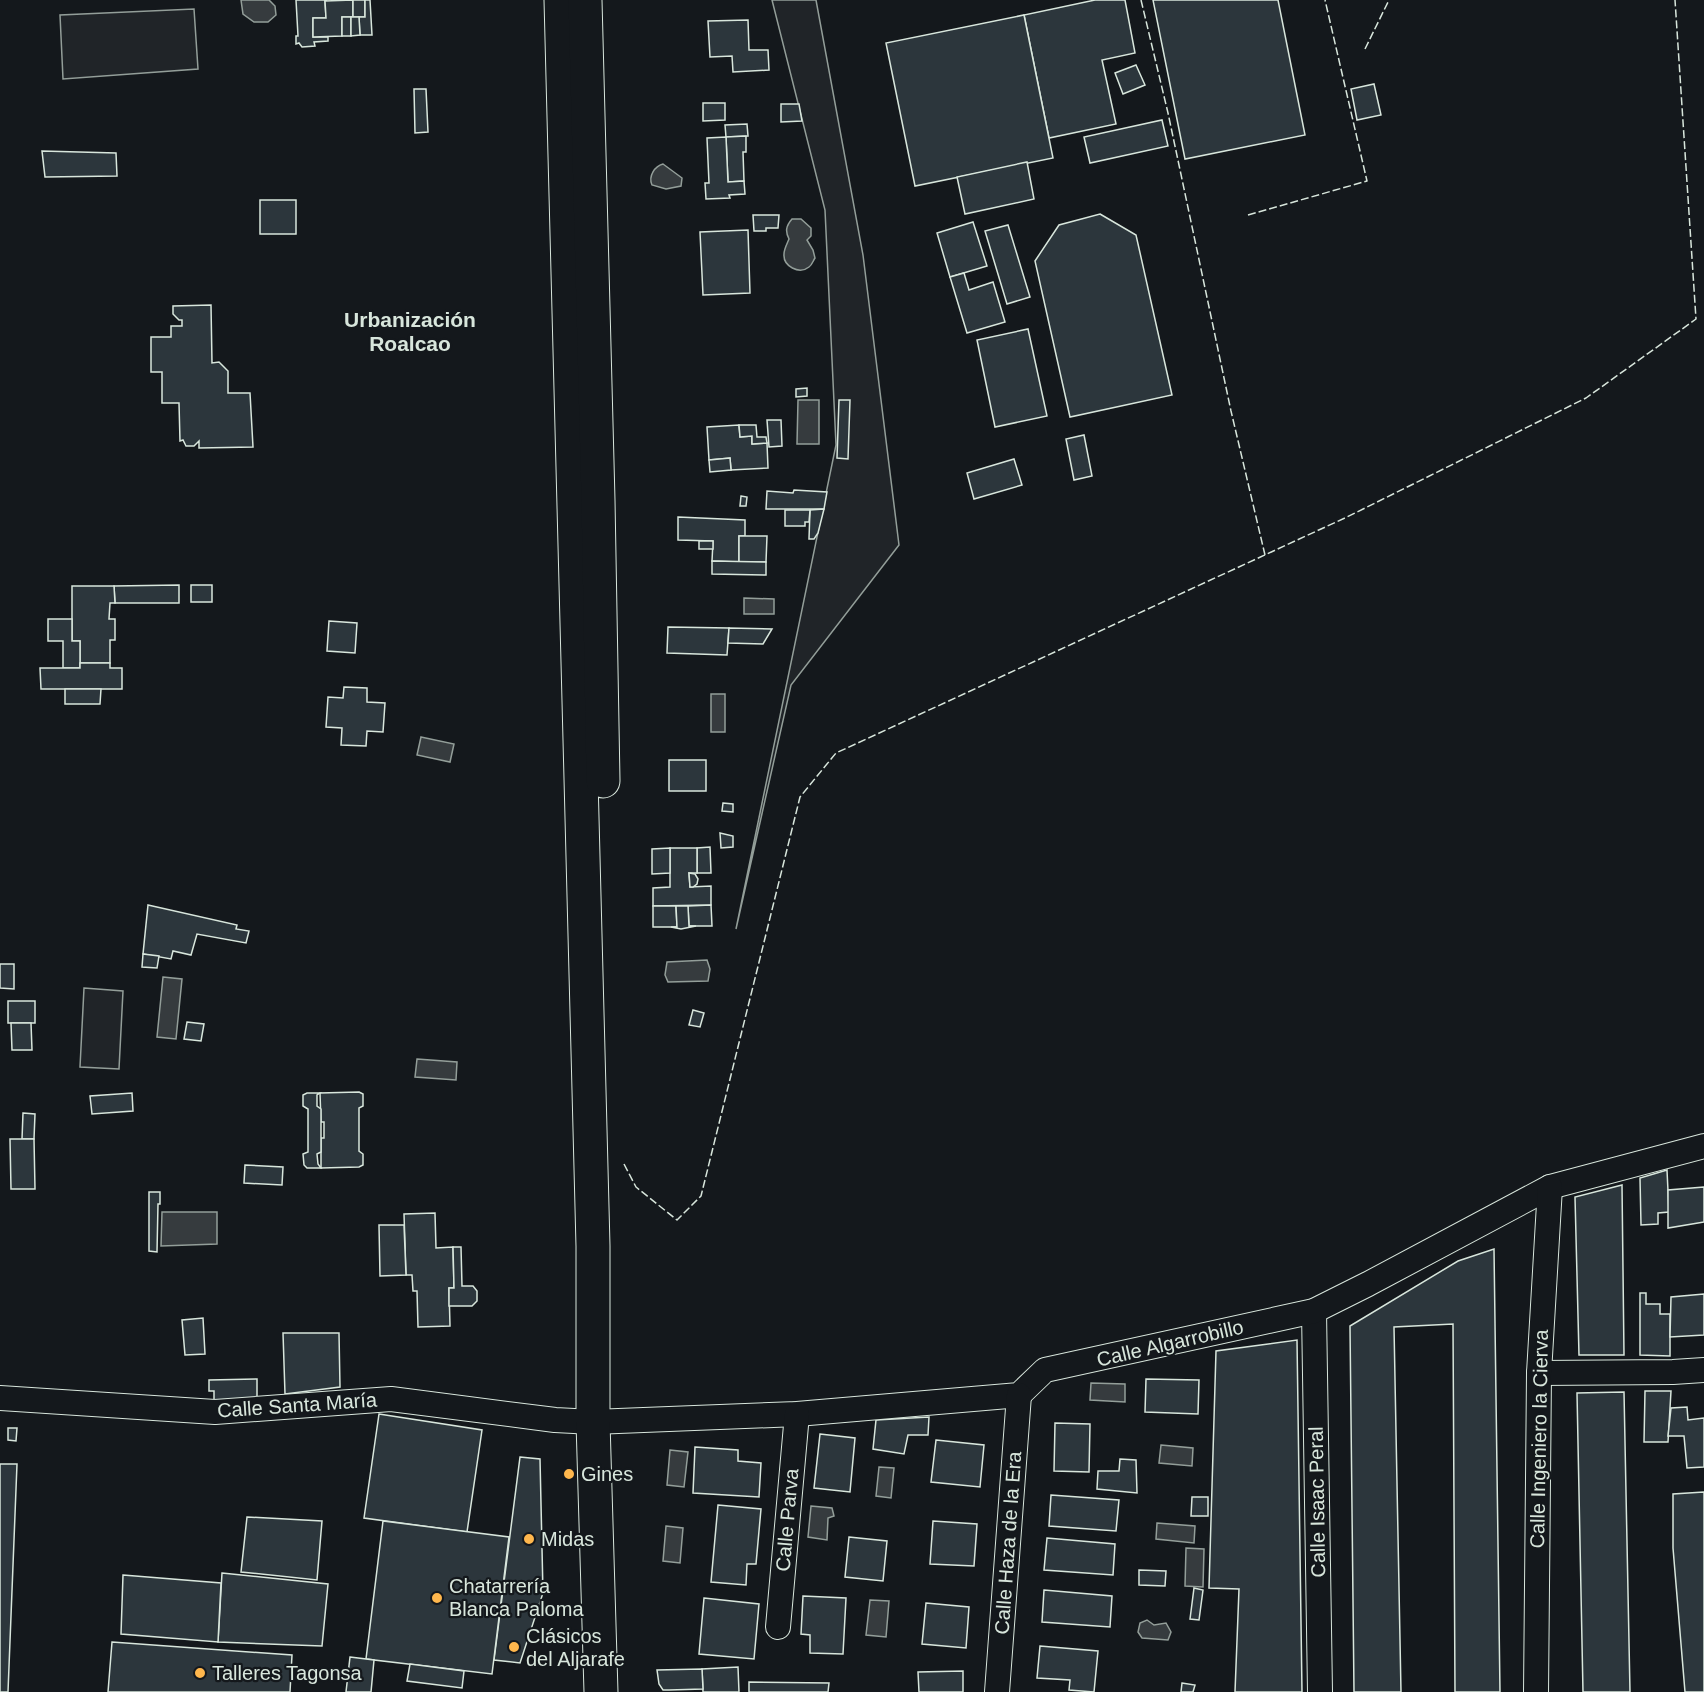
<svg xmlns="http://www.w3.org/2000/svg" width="1704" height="1692" viewBox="0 0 1704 1692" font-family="Helvetica,sans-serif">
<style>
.green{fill:#202428;stroke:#939e99;stroke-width:1.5}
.water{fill:#363b3e;stroke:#939e99;stroke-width:1.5}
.building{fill:#2c363c;stroke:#d8e6dc;stroke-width:1.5}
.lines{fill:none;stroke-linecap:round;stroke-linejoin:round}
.minor-casing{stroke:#d8e6dc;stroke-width:26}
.secondary-casing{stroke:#d8e6dc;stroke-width:35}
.minor{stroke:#14181c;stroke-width:24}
.secondary{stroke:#14181c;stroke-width:33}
.fence{stroke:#d8e6dc;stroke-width:1.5;stroke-dasharray:8 3;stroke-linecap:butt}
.poi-dot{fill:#ffb74d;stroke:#14181c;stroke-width:2}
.labels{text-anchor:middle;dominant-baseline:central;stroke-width:4.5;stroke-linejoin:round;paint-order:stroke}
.street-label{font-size:20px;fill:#d8e6dc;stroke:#14181c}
.poi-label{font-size:20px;fill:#d8e6dc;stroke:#14181c;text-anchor:start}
.neighbourhood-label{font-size:21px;font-weight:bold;fill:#d8e6dc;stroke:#14181c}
</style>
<rect width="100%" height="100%" fill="#14181c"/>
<g class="green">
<path d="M 772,0 L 816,0 L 863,255 L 899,545 L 791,685 L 736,929 L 836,445 L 825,210 Z"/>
<path d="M 194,9 L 198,69 L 63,79 L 60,15 Z"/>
<path d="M 84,988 L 123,991 L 119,1069 L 80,1067 Z"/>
</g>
<g class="water">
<path d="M 241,0 L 269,0 L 275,6 L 276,15 L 268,22 L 254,22 L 243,14 Z"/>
<path d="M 663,164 L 682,178 L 681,186 L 666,189 L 652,185 C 648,176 655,166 663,164 Z"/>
<path d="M 792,219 L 801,219 L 811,228 L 811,236 L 807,240 L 813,250 L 815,258 C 813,261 812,265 809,267 C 799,275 783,266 784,254 C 784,249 787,244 789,239 C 785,231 786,226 792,219 Z"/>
<path d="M 798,400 L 819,400 L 819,444 L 797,444 Z"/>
<path d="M 744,598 L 774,599 L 774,614 L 744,614 Z"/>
<rect x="711" y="694" width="14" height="38"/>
<path d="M 421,737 L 454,744 L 450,762 L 417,755 Z"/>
<path d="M 707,960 L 710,969 L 708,981 L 668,982 L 665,975 L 667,962 Z"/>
<path d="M 163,977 L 182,979 L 176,1039 L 157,1037 Z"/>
<path d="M 417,1059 L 457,1062 L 456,1080 L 415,1077 Z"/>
<path d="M 162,1212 L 217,1212 L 217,1244 L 161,1246 Z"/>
<path d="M 1091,1383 L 1125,1384 L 1125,1402 L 1090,1400 Z"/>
<path d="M 1161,1445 L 1193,1448 L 1192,1466 L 1159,1463 Z"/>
<path d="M 670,1450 L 688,1452 L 684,1487 L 667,1485 Z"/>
<path d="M 879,1467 L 894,1468 L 891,1498 L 876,1496 Z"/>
<path d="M 811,1506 L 832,1508 L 834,1516 L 828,1518 L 827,1540 L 808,1537 Z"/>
<path d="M 1157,1523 L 1195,1526 L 1194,1543 L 1156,1539 Z"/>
<path d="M 666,1526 L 683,1528 L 680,1563 L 663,1561 Z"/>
<path d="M 1186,1548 L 1204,1549 L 1203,1587 L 1185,1586 Z"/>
<path d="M 870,1600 L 889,1601 L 886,1637 L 866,1635 Z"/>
<path d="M 1147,1620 L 1154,1625 L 1166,1623 L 1171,1632 L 1168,1640 L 1142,1638 L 1138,1632 L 1140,1623 Z"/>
</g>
<g class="building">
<path d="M 296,0 L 327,0 L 325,1 L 326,18 L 313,18 L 313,37 L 328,37 L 328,41 L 314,42 L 315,46 L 302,47 L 299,43 L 296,44 L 296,36 L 298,36 Z"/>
<path d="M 353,0 L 353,17 L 342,17 L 342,36 L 313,37 L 313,18 L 326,18 L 325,1 Z"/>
<rect x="353" y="0" width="12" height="17"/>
<path d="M 365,0 L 370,0 L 372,35 L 360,35 L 359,17 L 365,17 Z"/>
<path d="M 1095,0 L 1125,0 L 1135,53 L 1102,60 L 1116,124 L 1049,138 L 1024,15 Z"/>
<path d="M 1153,0 L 1278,0 L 1305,135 L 1185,159 Z"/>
<path d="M 1024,15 L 1053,158 L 915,186 L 886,43 Z"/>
<rect x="342" y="17" width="9" height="19"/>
<path d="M 351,17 L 359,17 L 360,35 L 351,36 Z"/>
<path d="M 748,20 L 749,50 L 768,50 L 769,70 L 733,72 L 732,56 L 710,57 L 708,21 Z"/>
<path d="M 1136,65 L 1145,85 L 1123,94 L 1115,73 Z"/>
<path d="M 1374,84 L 1381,115 L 1357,120 L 1351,89 Z"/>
<path d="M 414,89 L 426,89 L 428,132 L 415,133 Z"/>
<path d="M 703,103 L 725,103 L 725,120 L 703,121 Z"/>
<path d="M 781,104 L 799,104 L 802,121 L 781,122 Z"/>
<path d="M 1162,120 L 1168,146 L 1090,163 L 1084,137 Z"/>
<path d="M 747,124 L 748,136 L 726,137 L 725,125 Z"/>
<path d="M 746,136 L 746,152 L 743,152 L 744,181 L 728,182 L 726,137 Z"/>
<path d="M 726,137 L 728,182 L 744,181 L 745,194 L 729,195 L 730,198 L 706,199 L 705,183 L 709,183 L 707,138 Z"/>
<path d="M 42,151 L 116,153 L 117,176 L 45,177 Z"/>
<path d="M 1027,162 L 1034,199 L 965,214 L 957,177 Z"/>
<rect x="260" y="200" width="36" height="34"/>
<path d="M 1100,214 L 1136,235 L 1172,395 L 1070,417 L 1035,261 L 1059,225 Z"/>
<path d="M 753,215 L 779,215 L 778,228 L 766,228 L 766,231 L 754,231 Z"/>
<path d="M 973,222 L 987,266 L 950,277 L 937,233 Z"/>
<path d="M 1008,225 L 1030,297 L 1007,304 L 985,231 Z"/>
<path d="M 748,230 L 750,293 L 703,295 L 700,232 Z"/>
<path d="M 964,273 L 969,290 L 993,282 L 1005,322 L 967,333 L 950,277 Z"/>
<path d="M 211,305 L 212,363 L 219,362 L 228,371 L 228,393 L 250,393 L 253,447 L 199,448 L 199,441 L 194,446 L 186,446 L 183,440 L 180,441 L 179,403 L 162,403 L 162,372 L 151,372 L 151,337 L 171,337 L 171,326 L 182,326 L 182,320 L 179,320 L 173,314 L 173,306 Z"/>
<path d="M 1028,329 L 1047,416 L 995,427 L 977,340 Z"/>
<path d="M 807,388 L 807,396 L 796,397 L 796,389 Z"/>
<path d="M 839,400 L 850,400 L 848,459 L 837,458 Z"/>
<path d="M 767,420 L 781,420 L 782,446 L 769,447 Z"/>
<path d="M 739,425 L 740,437 L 752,436 L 752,444 L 767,443 L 768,468 L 731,470 L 730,458 L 709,460 L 707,427 Z"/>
<path d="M 739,425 L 756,425 L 757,437 L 766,437 L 767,443 L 752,444 L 752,436 L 740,437 Z"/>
<path d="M 1084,435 L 1092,476 L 1074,480 L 1066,439 Z"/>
<path d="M 730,458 L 731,470 L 710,472 L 709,460 Z"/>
<path d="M 1014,459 L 1022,485 L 974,499 L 967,473 Z"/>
<path d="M 794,490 L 827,492 L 824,509 L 766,509 L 767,491 L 793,493 Z"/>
<path d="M 741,496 L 747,497 L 746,506 L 740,506 Z"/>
<path d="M 824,509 L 818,533 L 814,539 L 809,539 L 810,510 Z"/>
<path d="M 785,510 L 810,510 L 809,522 L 805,522 L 805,526 L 785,526 Z"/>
<path d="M 678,517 L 745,520 L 745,536 L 739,536 L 739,562 L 712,561 L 713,541 L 678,540 Z"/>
<path d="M 739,536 L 767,536 L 766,562 L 739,562 Z"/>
<rect x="699" y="541" width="14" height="8"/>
<path d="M 712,561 L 766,562 L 766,575 L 712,574 Z"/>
<path d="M 179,585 L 179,603 L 115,603 L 114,586 Z"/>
<rect x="191" y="585" width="21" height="17"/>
<path d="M 72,586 L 114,586 L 115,603 L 110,603 L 109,619 L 115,619 L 115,640 L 110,640 L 110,663 L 80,663 L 80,641 L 72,641 Z"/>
<path d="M 48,619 L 72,619 L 72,641 L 80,641 L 80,668 L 63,668 L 63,641 L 48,641 Z"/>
<path d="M 329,621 L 357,623 L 355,653 L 327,651 Z"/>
<path d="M 668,627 L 729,628 L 727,655 L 667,653 Z"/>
<path d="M 729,628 L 772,629 L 763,644 L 728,643 Z"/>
<path d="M 80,663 L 110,663 L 110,668 L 122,668 L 122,689 L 41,689 L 40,668 L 80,668 Z"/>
<path d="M 344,687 L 367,688 L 367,702 L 385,703 L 383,732 L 367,731 L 366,746 L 341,745 L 342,728 L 326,727 L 328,697 L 343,698 Z"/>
<path d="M 65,689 L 101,689 L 100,704 L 65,704 Z"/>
<rect x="669" y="760" width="37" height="31"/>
<path d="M 723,803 L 733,804 L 733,812 L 722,811 Z"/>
<path d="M 720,833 L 733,836 L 733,847 L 721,848 Z"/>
<path d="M 710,847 L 711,873 L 697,873 L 697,848 Z"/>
<path d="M 670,848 L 697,848 L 697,873 L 689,873 L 690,887 L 711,886 L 711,905 L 653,906 L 653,888 L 670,887 Z"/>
<path d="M 670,848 L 670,873 L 652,874 L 652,849 Z"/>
<path d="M 689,873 L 695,874 L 698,879 L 697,884 L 693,887 L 690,887 Z"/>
<path d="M 148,905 L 237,925 L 236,929 L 249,931 L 246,943 L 197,934 L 191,955 L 173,951 L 171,959 L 143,954 Z"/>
<path d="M 711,905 L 712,926 L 689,926 L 688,906 Z"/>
<path d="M 653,906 L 676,906 L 677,927 L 653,927 Z"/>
<path d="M 676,906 L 688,906 L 689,926 L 696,926 L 681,929 L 671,927 L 677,927 Z"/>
<path d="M 143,954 L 159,956 L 157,968 L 142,967 Z"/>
<path d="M 0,964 L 14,964 L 14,989 L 0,988 Z"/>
<rect x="8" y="1001" width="27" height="22"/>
<path d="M 693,1010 L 704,1013 L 700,1027 L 689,1025 Z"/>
<path d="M 187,1022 L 204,1024 L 201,1041 L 184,1039 Z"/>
<path d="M 11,1023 L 31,1023 L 32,1050 L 12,1050 Z"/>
<path d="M 359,1092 L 363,1094 L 363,1106 L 359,1108 L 359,1151 L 363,1154 L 363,1165 L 359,1167 L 321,1168 L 321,1138 L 324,1138 L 324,1122 L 321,1122 L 320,1093 Z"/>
<path d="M 132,1093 L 133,1111 L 92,1114 L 90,1096 Z"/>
<path d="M 307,1093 L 320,1093 L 317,1095 L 317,1106 L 321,1109 L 321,1152 L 317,1154 L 318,1164 L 321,1168 L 307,1168 L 304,1165 L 303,1154 L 308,1152 L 308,1109 L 303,1106 L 303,1095 Z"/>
<path d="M 23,1113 L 35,1114 L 34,1139 L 22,1139 Z"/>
<path d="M 10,1139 L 34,1139 L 35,1189 L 11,1189 Z"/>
<path d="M 245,1165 L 283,1167 L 282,1185 L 244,1183 Z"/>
<path d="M 1667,1170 L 1669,1212 L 1658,1213 L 1658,1224 L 1641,1225 L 1640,1178 Z"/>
<path d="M 1622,1185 L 1624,1355 L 1579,1355 L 1575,1197 Z"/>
<path d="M 1704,1187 L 1704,1222 L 1668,1228 L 1668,1190 Z"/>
<path d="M 149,1192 L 160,1192 L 160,1204 L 158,1204 L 157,1252 L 149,1251 Z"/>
<path d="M 435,1213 L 436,1248 L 453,1247 L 454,1288 L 449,1288 L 450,1326 L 418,1327 L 417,1291 L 413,1291 L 412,1275 L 406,1275 L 404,1214 Z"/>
<path d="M 379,1225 L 404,1225 L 406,1275 L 380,1276 Z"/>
<path d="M 453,1247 L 461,1247 L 462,1286 L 473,1286 L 477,1291 L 477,1301 L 472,1306 L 449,1306 L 449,1288 L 454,1288 Z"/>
<path d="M 1494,1249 L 1500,1692 L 1455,1692 L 1453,1324 L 1394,1327 L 1401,1692 L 1354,1692 L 1350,1326 L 1458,1261 Z"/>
<path d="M 1640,1293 L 1646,1293 L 1646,1304 L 1660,1304 L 1660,1314 L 1670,1314 L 1670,1356 L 1640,1355 Z"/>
<path d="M 1704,1294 L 1704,1335 L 1670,1337 L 1671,1297 Z"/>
<path d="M 203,1318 L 205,1354 L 185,1355 L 182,1320 Z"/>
<path d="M 283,1333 L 339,1333 L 340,1387 L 285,1394 Z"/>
<path d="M 1297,1340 L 1302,1692 L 1235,1692 L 1239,1589 L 1209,1588 L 1216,1351 Z"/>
<path d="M 257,1379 L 257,1399 L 214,1404 L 214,1391 L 209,1391 L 209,1380 Z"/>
<path d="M 1146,1379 L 1199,1380 L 1198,1414 L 1145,1412 Z"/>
<path d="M 1645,1391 L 1671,1391 L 1668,1442 L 1644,1442 Z"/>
<path d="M 1624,1392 L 1630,1692 L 1583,1692 L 1577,1393 Z"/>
<path d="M 1687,1407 L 1688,1420 L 1704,1418 L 1704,1467 L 1687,1468 L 1684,1436 L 1668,1436 L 1671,1408 Z"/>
<path d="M 379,1414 L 482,1430 L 467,1532 L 364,1518 Z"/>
<path d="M 929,1417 L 928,1435 L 908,1435 L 904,1454 L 873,1449 L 876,1420 Z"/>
<path d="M 1055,1423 L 1090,1424 L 1089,1472 L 1054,1471 Z"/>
<path d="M 8,1428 L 17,1428 L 16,1441 L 8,1440 Z"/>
<path d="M 820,1434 L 855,1438 L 850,1492 L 814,1488 Z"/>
<path d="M 936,1440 L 984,1445 L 980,1487 L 931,1482 Z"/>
<path d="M 695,1447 L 738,1450 L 738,1461 L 761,1463 L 759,1497 L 693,1493 Z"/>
<path d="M 520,1457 L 540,1459 L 543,1593 L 520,1663 L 494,1660 Z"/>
<path d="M 1120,1459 L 1136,1460 L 1137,1493 L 1097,1489 L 1098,1471 L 1119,1471 Z"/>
<path d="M 0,1464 L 17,1464 L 8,1692 L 0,1692 Z"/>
<path d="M 1704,1492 L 1704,1692 L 1685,1692 L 1673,1548 L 1673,1494 Z"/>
<path d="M 1051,1495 L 1119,1500 L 1116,1531 L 1049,1526 Z"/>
<path d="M 1192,1497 L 1208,1497 L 1208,1516 L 1191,1516 Z"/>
<path d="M 718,1505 L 761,1509 L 756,1564 L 747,1564 L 746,1585 L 711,1582 Z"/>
<path d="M 247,1517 L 322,1521 L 317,1580 L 241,1572 Z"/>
<path d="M 383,1521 L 509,1537 L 492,1674 L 366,1659 Z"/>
<path d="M 933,1521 L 977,1524 L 974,1566 L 930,1564 Z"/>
<path d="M 849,1537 L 887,1541 L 883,1581 L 845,1577 Z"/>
<path d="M 1047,1538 L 1115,1544 L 1113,1575 L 1044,1570 Z"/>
<path d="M 1139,1570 L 1166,1571 L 1165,1586 L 1139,1585 Z"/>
<path d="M 222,1573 L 328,1584 L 322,1646 L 218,1642 Z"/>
<path d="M 123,1575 L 221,1583 L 218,1642 L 121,1634 Z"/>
<path d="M 1194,1588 L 1203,1590 L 1199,1620 L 1190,1619 Z"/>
<path d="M 1044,1590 L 1112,1596 L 1110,1627 L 1042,1622 Z"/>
<path d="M 803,1596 L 846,1598 L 843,1654 L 810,1653 L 810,1635 L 801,1634 Z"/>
<path d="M 704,1598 L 759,1604 L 754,1659 L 699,1654 Z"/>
<path d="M 926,1603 L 969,1607 L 966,1648 L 922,1644 Z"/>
<path d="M 112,1642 L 292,1655 L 290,1692 L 108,1692 Z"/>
<path d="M 1040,1646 L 1098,1651 L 1094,1692 L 1069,1690 L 1070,1680 L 1037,1678 Z"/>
<path d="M 350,1657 L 374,1660 L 371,1692 L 346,1692 Z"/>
<path d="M 410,1664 L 464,1671 L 462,1688 L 407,1681 Z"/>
<path d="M 738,1667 L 739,1692 L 703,1692 L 702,1669 Z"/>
<path d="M 702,1669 L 703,1689 L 669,1690 L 663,1690 L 659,1684 L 657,1670 Z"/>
<path d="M 963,1671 L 963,1692 L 919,1692 L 918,1672 Z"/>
<path d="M 749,1682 L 829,1683 L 828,1692 L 749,1692 Z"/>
<path d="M 1182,1683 L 1195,1685 L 1193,1692 L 1181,1692 Z"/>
</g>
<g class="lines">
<g class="minor-casing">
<g id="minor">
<path d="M 1314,1311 L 1320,1692"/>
<path d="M 1539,1373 L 1673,1372 L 1704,1370"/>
<path d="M 0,1398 L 215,1412 L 391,1399 L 555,1420 L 593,1422 L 797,1414 L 1019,1395 L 1045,1370 L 1314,1311 L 1368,1284 L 1550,1187 L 1704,1146"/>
<path d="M 778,1627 L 797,1414"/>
<path d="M 997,1692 L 1019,1395"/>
<path d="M 1536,1692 L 1539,1373 L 1550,1187"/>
</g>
</g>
<g class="secondary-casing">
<g id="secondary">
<path d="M 561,0 L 593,1246 L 593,1422 L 601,1692"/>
<path d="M 585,0 L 598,500 L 603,781"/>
</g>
</g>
<use href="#minor" class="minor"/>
<use href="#secondary" class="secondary"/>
<g class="fence">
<path d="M 1141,0 L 1168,113 L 1231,411 L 1265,555"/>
<path d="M 1365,49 L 1389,0"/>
<path d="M 1248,215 L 1367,181 L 1325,0"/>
<path d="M 624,1164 L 636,1187 L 677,1220 L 701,1196 L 800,797 L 836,753 L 1347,517 L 1586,398 L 1696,319 L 1675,0"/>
</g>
</g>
<g class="poi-dot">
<circle cx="569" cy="1474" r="6"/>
<circle cx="529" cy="1539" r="6"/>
<circle cx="437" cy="1598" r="6"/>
<circle cx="514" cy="1647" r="6"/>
<circle cx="200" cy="1673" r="6"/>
</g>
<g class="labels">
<g class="street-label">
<text transform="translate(1170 1343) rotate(-13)">Calle Algarrobillo</text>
<text transform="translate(297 1405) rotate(-4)">Calle Santa María</text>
<text transform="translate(1539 1439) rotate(-89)">Calle Ingeniero la Cierva</text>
<text transform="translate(1317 1502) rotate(-91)">Calle Isaac Peral</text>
<text transform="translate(787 1520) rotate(-85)">Calle Parva</text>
<text transform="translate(1008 1543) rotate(-86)">Calle Haza de la Era</text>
</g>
<g class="poi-label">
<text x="581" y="1474">Gines</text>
<text x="541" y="1539">Midas</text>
<text x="449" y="1586">Chatarrería<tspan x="449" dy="23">Blanca Paloma</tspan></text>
<text x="526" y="1636">Clásicos<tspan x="526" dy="23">del Aljarafe</tspan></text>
<text x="212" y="1673">Talleres Tagonsa</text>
</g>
<g class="neighbourhood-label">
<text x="410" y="319">Urbanización<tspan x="410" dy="24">Roalcao</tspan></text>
</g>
</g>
</svg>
